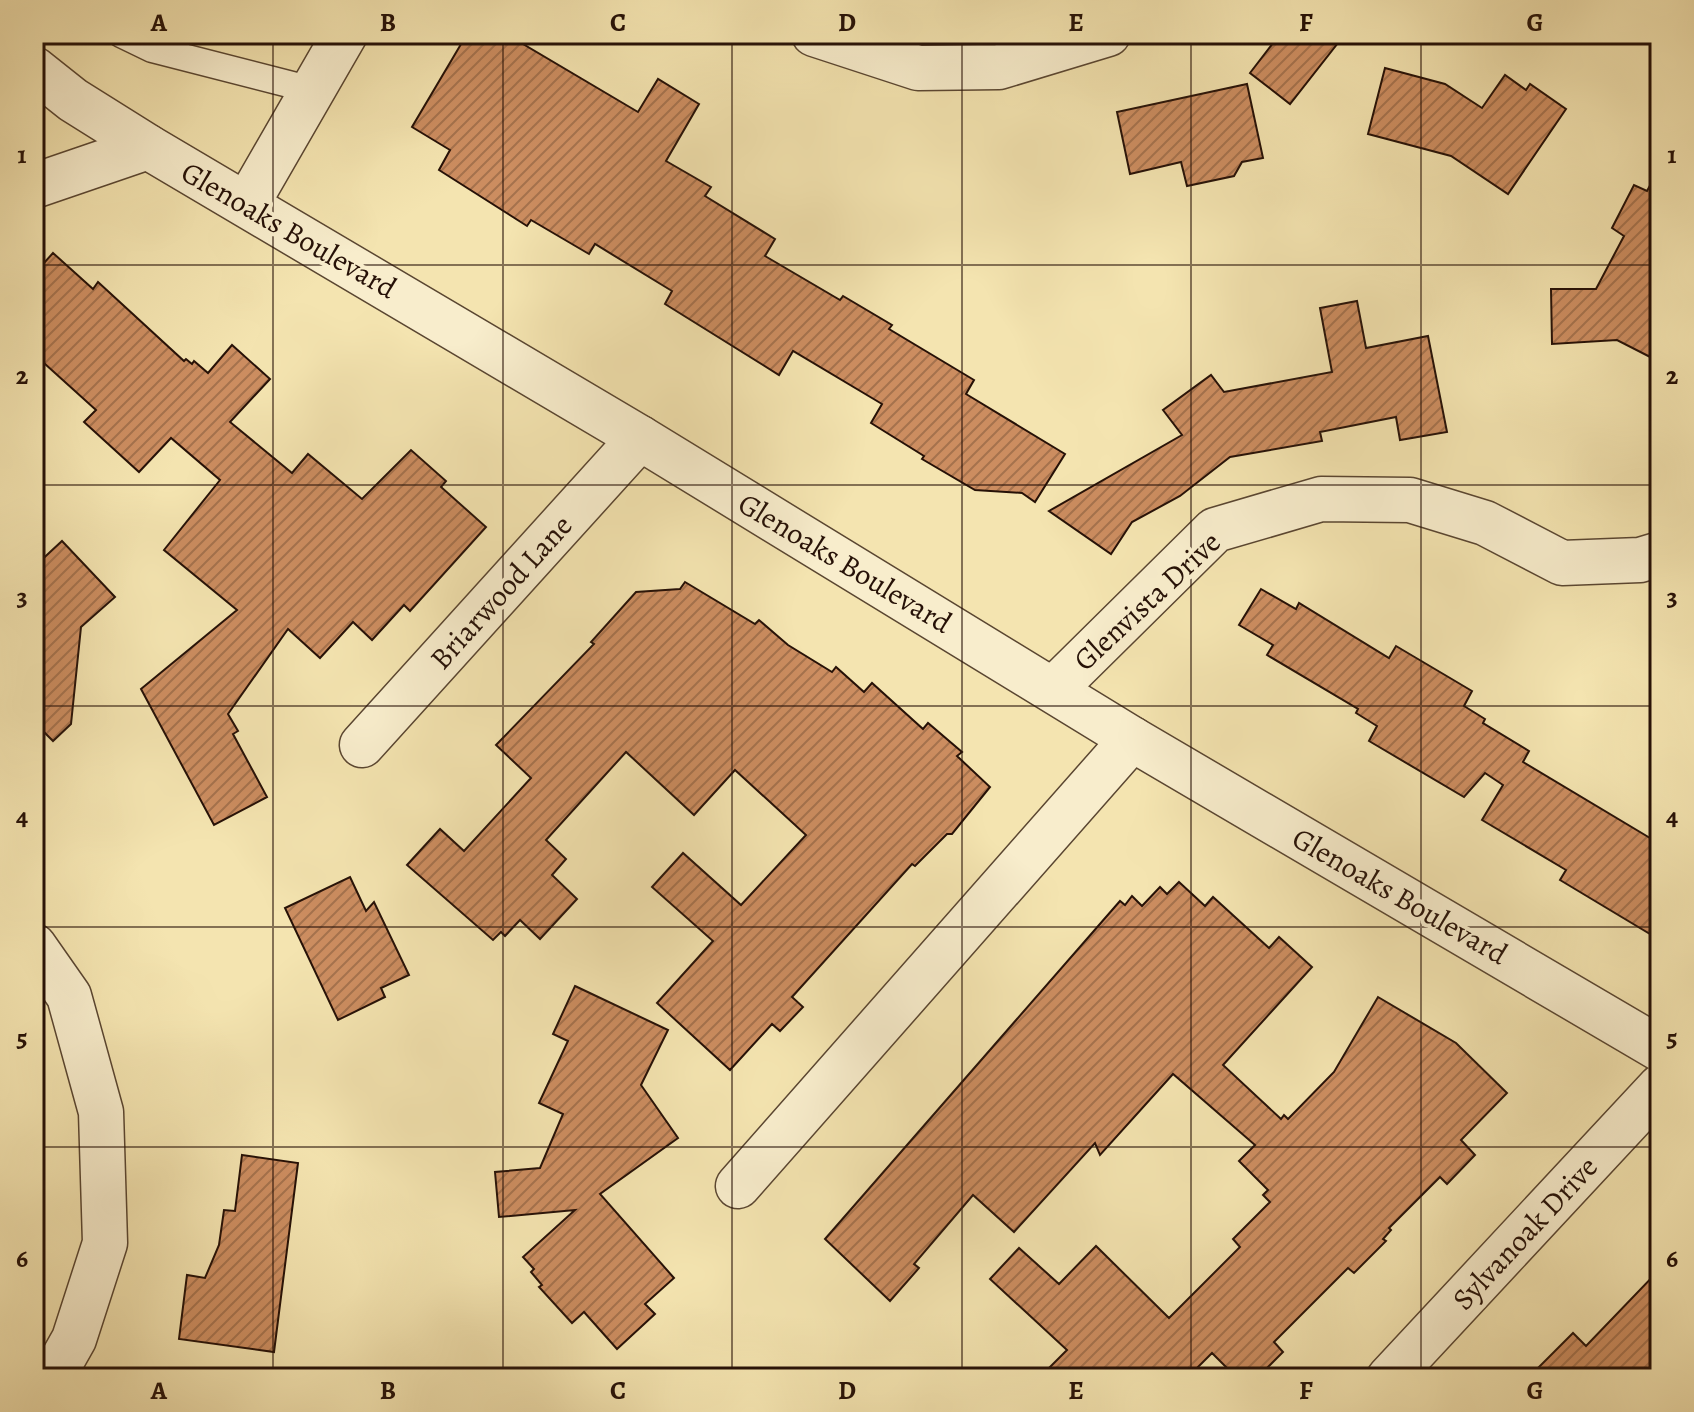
<svg xmlns="http://www.w3.org/2000/svg" width="1694" height="1412" viewBox="0 0 1694 1412" font-family="Alegreya,serif">
<style>
.building{fill:url(#building-hatch);stroke:#261107;stroke-width:2}
.lines{fill:none;stroke-linecap:round;stroke-linejoin:round}
.service-casing{stroke:#5a4631;stroke-width:29}
.minor-casing{stroke:#5a4631;stroke-width:47}
.tertiary-casing{stroke:#5a4631;stroke-width:47}
.service{stroke:#f8edcc;stroke-width:26}
.minor{stroke:#f8edcc;stroke-width:44}
.tertiary{stroke:#f8edcc;stroke-width:44}
.grid{fill:none;stroke:#261107;stroke-width:2;stroke-opacity:0.55}
.labels{text-anchor:middle;dominant-baseline:central;stroke-width:8;stroke-linejoin:round;paint-order:stroke}
.street-label{font-size:30px;fill:#261107;stroke:#f8edcc}
.neatline{fill:none;stroke:#261107;stroke-width:3}
.grid-label{font-size:26px;text-anchor:middle;font-weight:bold;fill:#261107}
</style>
<defs>
<pattern id="building-hatch" width="6" height="6" patternUnits="userSpaceOnUse" patternTransform="scale(2)"><rect width="6" height="6" fill="#cc8d60"/><path d="M-1 1l2-2M0 6l6-6M5 7l2-2" fill="none" stroke="#a5724d"/></pattern>
</defs>
<rect width="100%" height="100%" fill="#f4e4b0"/>
<filter id="stains"><feTurbulence type="fractalNoise" baseFrequency=".0025" numOctaves="4"/><feColorMatrix values="0 0 0 0 .2 0 0 0 0 .09 0 0 0 0 .02 0 0 0 .5 -.17"/></filter>
<radialGradient id="worn" r=".72"><stop offset=".6" stop-color="#630" stop-opacity="0"/><stop offset="1" stop-color="#630" stop-opacity=".3"/></radialGradient>
<g class="building">
<path d="M 467,34 L 506,34 L 638,112 L 658,79 L 699,104 L 666,161 L 711,187 L 705,196 L 775,239 L 765,256 L 840,300 L 843,296 L 892,325 L 889,329 L 974,380 L 966,394 L 1065,454 L 1035,502 L 1022,493 L 975,490 L 922,459 L 924,456 L 871,423 L 882,404 L 793,351 L 779,375 L 665,304 L 672,291 L 595,244 L 589,254 L 531,220 L 527,226 L 439,170 L 450,150 L 412,127 Z"/>
<path d="M 1280,34 L 1345,34 L 1290,104 L 1250,73 Z"/>
<path d="M 1385,68 L 1445,84 L 1482,108 L 1505,75 L 1526,90 L 1530,84 L 1566,109 L 1508,194 L 1451,156 L 1368,134 Z"/>
<path d="M 1247,84 L 1263,158 L 1242,162 L 1234,176 L 1187,186 L 1181,162 L 1130,174 L 1117,112 Z"/>
<path d="M 1660,167 L 1660,362 L 1617,340 L 1552,344 L 1551,289 L 1596,289 L 1624,236 L 1612,228 L 1634,185 L 1647,191 Z"/>
<path d="M 53,253 L 93,289 L 98,282 L 184,361 L 186,359 L 192,364 L 194,361 L 208,373 L 232,345 L 270,379 L 230,422 L 292,473 L 308,454 L 362,499 L 411,450 L 446,481 L 441,487 L 486,527 L 410,611 L 404,605 L 372,640 L 353,622 L 320,658 L 288,629 L 228,714 L 238,731 L 233,734 L 267,797 L 214,825 L 141,689 L 237,610 L 164,550 L 220,480 L 171,438 L 139,472 L 84,422 L 96,410 L 34,354 L 34,274 Z"/>
<path d="M 1357,301 L 1366,348 L 1428,336 L 1447,432 L 1400,440 L 1396,417 L 1320,432 L 1322,441 L 1230,457 L 1180,496 L 1132,522 L 1111,554 L 1049,511 L 1182,435 L 1163,410 L 1211,375 L 1224,392 L 1332,372 L 1320,308 Z"/>
<path d="M 62,541 L 115,597 L 81,627 L 71,724 L 53,741 L 34,722 L 34,567 Z"/>
<path d="M 685,582 L 755,624 L 759,620 L 788,645 L 832,672 L 836,667 L 864,692 L 872,683 L 923,729 L 928,723 L 962,752 L 957,756 L 990,787 L 952,834 L 947,834 L 915,866 L 912,864 L 792,997 L 803,1007 L 780,1031 L 772,1024 L 730,1070 L 657,1003 L 713,941 L 652,887 L 683,853 L 741,905 L 806,835 L 735,770 L 694,815 L 626,752 L 546,840 L 566,859 L 552,875 L 577,899 L 540,939 L 520,920 L 505,936 L 501,932 L 493,940 L 407,865 L 440,829 L 464,851 L 531,778 L 496,745 L 594,644 L 591,642 L 636,592 L 680,589 Z"/>
<path d="M 1261,589 L 1296,609 L 1299,603 L 1389,658 L 1396,646 L 1472,691 L 1464,706 L 1485,719 L 1483,723 L 1529,751 L 1523,762 L 1660,844 L 1660,940 L 1560,880 L 1566,870 L 1482,820 L 1503,785 L 1485,773 L 1464,797 L 1369,741 L 1377,726 L 1356,713 L 1358,709 L 1267,655 L 1273,645 L 1239,625 Z"/>
<path d="M 350,877 L 366,911 L 374,902 L 409,975 L 381,988 L 385,997 L 338,1020 L 285,908 Z"/>
<path d="M 1179,882 L 1205,906 L 1213,897 L 1269,948 L 1279,937 L 1312,967 L 1223,1065 L 1281,1119 L 1284,1115 L 1288,1119 L 1334,1072 L 1378,997 L 1456,1043 L 1507,1093 L 1461,1140 L 1475,1155 L 1447,1184 L 1440,1177 L 1389,1228 L 1391,1230 L 1383,1239 L 1386,1241 L 1354,1273 L 1348,1268 L 1274,1342 L 1283,1352 L 1257,1378 L 1237,1378 L 1212,1353 L 1187,1378 L 1039,1378 L 1067,1350 L 990,1279 L 1019,1248 L 1059,1284 L 1096,1246 L 1169,1318 L 1240,1247 L 1233,1239 L 1270,1202 L 1263,1195 L 1268,1190 L 1239,1161 L 1255,1145 L 1173,1074 L 1100,1155 L 1095,1143 L 1014,1232 L 973,1195 L 914,1264 L 919,1268 L 890,1301 L 825,1239 L 1120,901 L 1125,905 L 1132,896 L 1142,906 L 1160,887 L 1167,894 Z"/>
<path d="M 575,986 L 668,1030 L 641,1085 L 678,1138 L 600,1194 L 674,1278 L 645,1304 L 655,1314 L 617,1349 L 584,1312 L 572,1323 L 539,1287 L 542,1285 L 531,1272 L 534,1269 L 523,1257 L 575,1210 L 499,1217 L 495,1172 L 540,1168 L 563,1114 L 539,1103 L 568,1041 L 553,1034 Z"/>
<path d="M 242,1155 L 298,1163 L 274,1352 L 179,1339 L 187,1275 L 205,1278 L 219,1245 L 224,1210 L 235,1211 Z"/>
<path d="M 1660,1269 L 1660,1378 L 1528,1378 L 1573,1333 L 1586,1346 Z"/>
</g>
<g class="lines">
<g class="service-casing">
<path id="service" d="M 121,34 L 152,49 L 312,90"/>
</g>
<g class="minor-casing">
<g id="minor">
<path d="M 814,34 L 918,68 L 999,67 L 1108,34"/>
<path d="M 34,186 L 148,147"/>
<path d="M 247,204 L 345,34"/>
<path d="M 1054,689 L 1215,530 L 1321,499 L 1410,500 L 1485,523 L 1562,563 L 1640,560 L 1660,554"/>
<path d="M 362,745 L 640,438"/>
<path d="M 34,946 L 69,996 L 101,1112 L 105,1243 L 74,1339 L 52,1378"/>
<path d="M 738,1186 L 1132,739"/>
<path d="M 1389,1378 L 1660,1087"/>
</g>
</g>
<g class="tertiary-casing">
<path id="tertiary" d="M 34,69 L 73,100 L 148,147 L 640,438 L 1132,739 L 1660,1049"/>
</g>
<use href="#service" class="service"/>
<use href="#minor" class="minor"/>
<use href="#tertiary" class="tertiary"/>
</g>
<path class="grid" d="M 273,34 L 273,1378M 503,34 L 503,1378M 732,34 L 732,1378M 962,34 L 962,1378M 1191,34 L 1191,1378M 1421,34 L 1421,1378M 34,265 L 1660,265M 34,485 L 1660,485M 34,706 L 1660,706M 34,927 L 1660,927M 34,1147 L 1660,1147"/>
<g class="labels">
<g class="street-label">
<text transform="translate(289 230) rotate(30)">Glenoaks Boulevard</text>
<text transform="translate(845 563) rotate(31)">Glenoaks Boulevard</text>
<text transform="translate(501 592) rotate(-48)">Briarwood Lane</text>
<text transform="translate(1147 601) rotate(-43)">Glenvista Drive</text>
<text transform="translate(1400 896) rotate(30)">Glenoaks Boulevard</text>
<text transform="translate(1525 1233) rotate(-47)">Sylvanoak Drive</text>
</g>
</g>
<rect width="1694" height="1412" fill="none" stroke="#f4e4b0" stroke-width="88"/>
<rect x="44" y="44" width="1606" height="1324" class="neatline"/>
<g class="grid-label">
<text x="159" y="31">A</text>
<text x="388" y="31">B</text>
<text x="618" y="31">C</text>
<text x="847" y="31">D</text>
<text x="1076" y="31">E</text>
<text x="1306" y="31">F</text>
<text x="1535" y="31">G</text>
<text x="22" y="163">1</text>
<text x="1672" y="163">1</text>
<text x="22" y="384">2</text>
<text x="1672" y="384">2</text>
<text x="22" y="605">3</text>
<text x="1672" y="605">3</text>
<text x="22" y="825">4</text>
<text x="1672" y="825">4</text>
<text x="22" y="1046">5</text>
<text x="1672" y="1046">5</text>
<text x="22" y="1267">6</text>
<text x="1672" y="1267">6</text>
<text x="159" y="1399">A</text>
<text x="388" y="1399">B</text>
<text x="618" y="1399">C</text>
<text x="847" y="1399">D</text>
<text x="1076" y="1399">E</text>
<text x="1306" y="1399">F</text>
<text x="1535" y="1399">G</text>
</g>
<rect width="100%" height="100%" filter="url(#stains)"/>
<rect width="100%" height="100%" fill="url(#worn)"/>
</svg>
